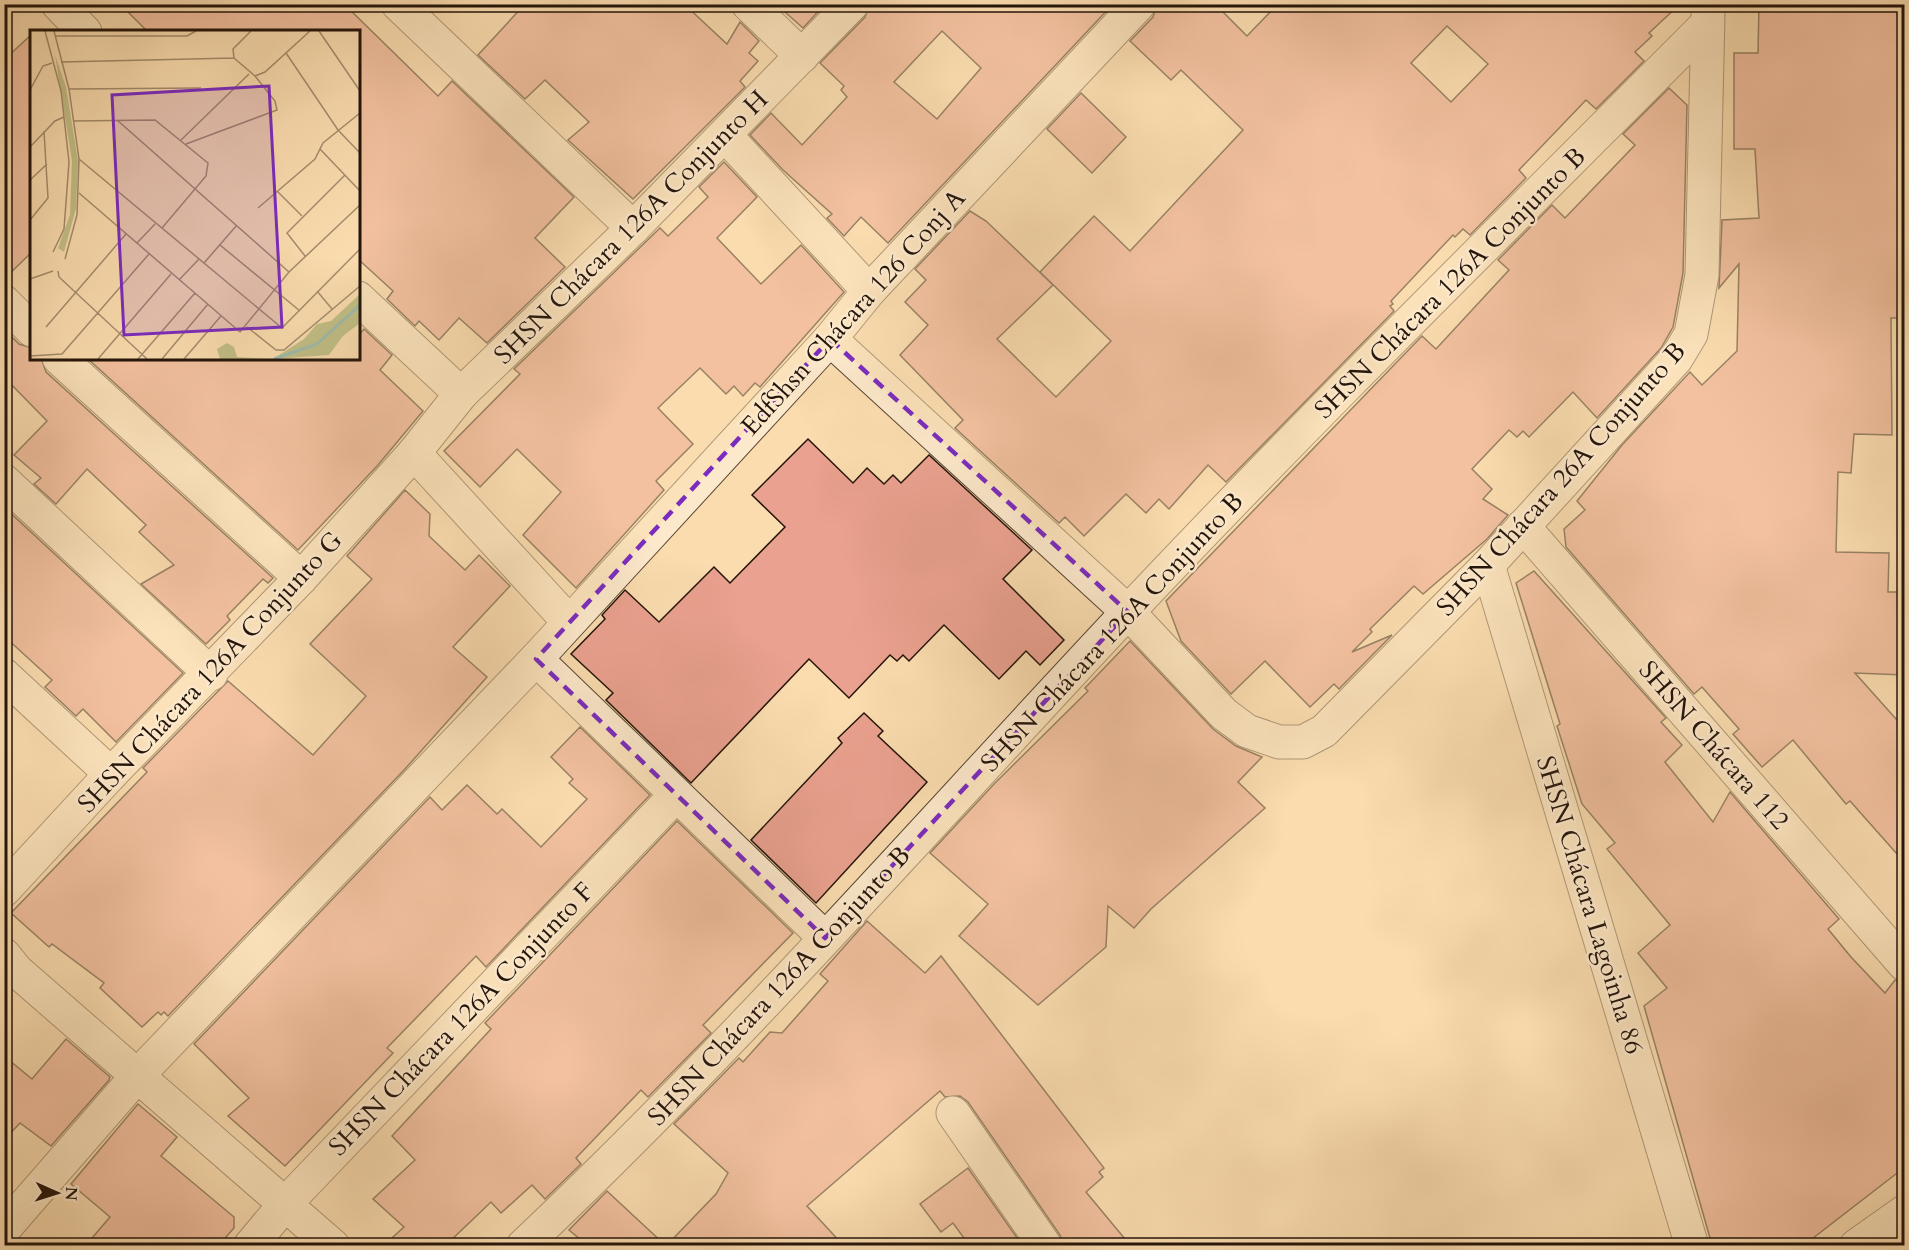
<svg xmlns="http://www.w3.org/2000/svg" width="1909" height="1250" viewBox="0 0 1909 1250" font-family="Cardo,serif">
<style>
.building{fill:#eaa18f;stroke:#23140a;stroke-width:1.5;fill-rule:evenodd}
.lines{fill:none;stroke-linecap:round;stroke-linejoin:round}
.minor-casing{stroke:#594633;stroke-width:35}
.minor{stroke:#fce8cb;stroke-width:33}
.marked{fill:none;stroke:#7b2cbf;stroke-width:4.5;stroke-dasharray:12 8;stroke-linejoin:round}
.labels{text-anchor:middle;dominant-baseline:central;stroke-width:5;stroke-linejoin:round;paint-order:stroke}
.street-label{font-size:26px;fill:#23140a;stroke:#fce8cb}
.inset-river{fill:none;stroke:#9ebcab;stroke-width:3}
.inset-road{fill:none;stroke:#a48c6d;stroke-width:1.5}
.view{fill:#7b2cbf;fill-opacity:0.15;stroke:#7b2cbf;stroke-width:3}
.inset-edge{fill:none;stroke:#23140a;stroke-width:3}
</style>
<rect width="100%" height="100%" fill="#fadcaf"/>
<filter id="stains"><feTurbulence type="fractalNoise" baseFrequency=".00333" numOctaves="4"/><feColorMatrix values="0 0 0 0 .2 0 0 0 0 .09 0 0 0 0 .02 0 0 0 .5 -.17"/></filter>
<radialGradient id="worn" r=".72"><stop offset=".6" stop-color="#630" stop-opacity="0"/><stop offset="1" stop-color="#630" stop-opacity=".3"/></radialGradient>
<g class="building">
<path d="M 120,4 L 344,4 L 438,96 L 452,81 L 574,197 L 535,238 L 565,267 L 487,343 L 459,318 L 439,340 L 419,321 L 415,326 L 387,299 L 393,291 L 358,259 L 358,32 L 148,32 Z"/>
<path d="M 525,4 L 684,4 L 727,44 L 740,22 L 759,41 L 749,53 L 758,61 L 740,81 L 745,87 L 633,199 L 568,140 L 589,122 L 545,80 L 525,99 L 478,55 Z"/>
<path d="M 776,4 L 825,4 L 803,28 Z"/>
<path d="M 870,4 L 1113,4 L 888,243 L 861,217 L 844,236 L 827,218 L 832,214 L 783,170 L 750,135 L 771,113 L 802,145 L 847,97 L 841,90 L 844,86 L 820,63 L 865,17 ZM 942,31 L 981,68 L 937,119 L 894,82 Z"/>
<path d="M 1157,4 L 1215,4 L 1247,36 L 1278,4 L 1680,4 L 1649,33 L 1652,36 L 1635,52 L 1644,61 L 1596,109 L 1586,100 L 1519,170 L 1526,178 L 1470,235 L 1463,229 L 1455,237 L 1453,235 L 1391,301 L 1393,304 L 1390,306 L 1394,311 L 1226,482 L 1208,465 L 1169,509 L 1159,499 L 1146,513 L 1126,494 L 1084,536 L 1065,517 L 1059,523 L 955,428 L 963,420 L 900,355 L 928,325 L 905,302 L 926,280 L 915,269 L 970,211 L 986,221 L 1053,285 L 997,339 L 1056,397 L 1111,341 L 1040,272 L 1094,216 L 1130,251 L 1243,130 L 1181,70 L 1171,80 L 1130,41 L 1153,17 ZM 1447,26 L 1488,64 L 1451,102 L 1411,63 Z"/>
<path d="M 1759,4 L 1905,4 L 1905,318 L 1891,318 L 1892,435 L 1854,434 L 1851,473 L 1838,472 L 1836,552 L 1889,553 L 1888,592 L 1905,592 L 1905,675 L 1855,673 L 1905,729 L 1905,863 L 1850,801 L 1846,804 L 1793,740 L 1762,767 L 1733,734 L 1739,729 L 1702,687 L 1694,694 L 1566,547 L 1564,529 L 1585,510 L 1577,501 L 1622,445 L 1690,372 L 1702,385 L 1737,351 L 1739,264 L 1719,288 L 1722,220 L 1759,218 L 1755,149 L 1734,149 L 1734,53 L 1758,53 Z"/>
<path d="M 32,34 L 32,252 L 4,279 L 4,60 Z"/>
<path d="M 1669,88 L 1687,105 L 1683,273 L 1673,327 L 1661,348 L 1597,418 L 1573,392 L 1529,437 L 1523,431 L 1517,437 L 1509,430 L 1472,469 L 1492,489 L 1483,499 L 1508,515 L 1487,539 L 1423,594 L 1414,586 L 1370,629 L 1372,632 L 1352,652 L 1392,635 L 1339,689 L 1334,684 L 1310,707 L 1265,661 L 1231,694 L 1181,641 L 1166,601 L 1422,336 L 1436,349 L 1509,270 L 1498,260 L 1552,205 L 1565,218 L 1635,145 L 1623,134 Z"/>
<path d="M 1081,93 L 1126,137 L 1092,173 L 1047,129 Z"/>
<path d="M 724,162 L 757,197 L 717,238 L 761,284 L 801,245 L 844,292 L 760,387 L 755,383 L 743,396 L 734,386 L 726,394 L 700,368 L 658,408 L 693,444 L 656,481 L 664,490 L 576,588 L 523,535 L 561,492 L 517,449 L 480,487 L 444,451 L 520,374 L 514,369 L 660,228 L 668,236 L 708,197 L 699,187 Z"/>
<path d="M 4,329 L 19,344 L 32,348 L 32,358 L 41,358 L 46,372 L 273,578 L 268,583 L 263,579 L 227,616 L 230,620 L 206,644 L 141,584 L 174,565 L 139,532 L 146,525 L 87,469 L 56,504 L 34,484 L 41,478 L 14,455 L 47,421 L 4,377 Z"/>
<path d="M 364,329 L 392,355 L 380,370 L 423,411 L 378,465 L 298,550 L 87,358 L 358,358 L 358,336 Z"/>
<path d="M 808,439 L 853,483 L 867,468 L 884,484 L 893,475 L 901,483 L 929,455 L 1032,550 L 1003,579 L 1064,640 L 1040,665 L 1026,651 L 999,679 L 944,625 L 909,661 L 903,655 L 897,661 L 890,655 L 849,698 L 809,659 L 691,783 L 606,700 L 613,693 L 571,654 L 605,619 L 602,615 L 625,590 L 659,622 L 714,567 L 730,583 L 785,527 L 752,495 Z"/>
<path d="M 405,490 L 430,514 L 429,536 L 465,570 L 479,555 L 510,586 L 453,647 L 487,677 L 405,769 L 168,1016 L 164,1012 L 161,1015 L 158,1012 L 142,1027 L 100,988 L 104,983 L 52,944 L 49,947 L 11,913 L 147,772 L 143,768 L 228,681 L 313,755 L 366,696 L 310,644 L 372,579 L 347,556 Z"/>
<path d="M 4,507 L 183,673 L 116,742 L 83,709 L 76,716 L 45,687 L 52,680 L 4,636 Z"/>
<path d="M 1534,571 L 1666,718 L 1661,722 L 1682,745 L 1665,762 L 1713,822 L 1730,792 L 1839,919 L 1828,929 L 1851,957 L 1885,993 L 1895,980 L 1905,982 L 1905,1167 L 1804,1245 L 1712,1245 L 1644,1006 L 1667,988 L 1638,953 L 1670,925 L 1607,849 L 1615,843 L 1582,804 L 1557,726 L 1560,724 L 1516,583 Z"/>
<path d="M 1130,641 L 1213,729 L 1236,746 L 1262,757 L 1238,782 L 1265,808 L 1151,909 L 1134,928 L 1108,906 L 1106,947 L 1038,1005 L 959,936 L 988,904 L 930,853 L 995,783 L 1088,691 L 1085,688 Z"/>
<path d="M 864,713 L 883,731 L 878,736 L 927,782 L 816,903 L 751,840 L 842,743 L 838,738 Z"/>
<path d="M 580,727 L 650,795 L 486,967 L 476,956 L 387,1048 L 393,1053 L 285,1166 L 228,1116 L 249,1098 L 194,1044 L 430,797 L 442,810 L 467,785 L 497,814 L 502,809 L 541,847 L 587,799 L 569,783 L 573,779 L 551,757 Z"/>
<path d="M 677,821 L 793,933 L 703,1025 L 711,1033 L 648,1097 L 641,1090 L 576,1158 L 581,1164 L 545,1199 L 532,1185 L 501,1213 L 491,1202 L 446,1245 L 384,1245 L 404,1227 L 373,1199 L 415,1160 L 392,1136 L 491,1029 L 485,1023 Z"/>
<path d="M 867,921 L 925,973 L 941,956 L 1104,1168 L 1099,1172 L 1103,1177 L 1086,1192 L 1130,1245 L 1064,1245 L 1060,1235 L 968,1102 L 960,1096 L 945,1097 L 940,1091 L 807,1206 L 843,1245 L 667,1245 L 716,1194 L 728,1173 L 674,1124 L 739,1058 L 743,1062 L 770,1032 L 782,1033 L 828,981 L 820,974 Z"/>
<path d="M 66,1039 L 110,1077 L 109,1080 L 51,1146 L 20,1123 L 4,1140 L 4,1056 L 32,1079 Z"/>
<path d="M 138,1104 L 177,1137 L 161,1156 L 234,1217 L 234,1228 L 219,1245 L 86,1245 L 110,1217 L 71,1184 Z"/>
<path d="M 968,1168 L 1022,1245 L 969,1245 L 953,1223 L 941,1232 L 920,1204 Z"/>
<path d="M 607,1191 L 608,1192 L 665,1245 L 587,1245 L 569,1230 Z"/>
</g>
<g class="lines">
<g class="minor-casing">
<g id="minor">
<path d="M 58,4 L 85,32"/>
<path d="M 398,4 L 633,228"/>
<path d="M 748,4 L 802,56"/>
<path d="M 725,135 L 869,291"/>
<path d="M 358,298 L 461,394"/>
<path d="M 4,302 L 32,330"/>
<path d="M 830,339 L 1128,612 L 1224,714 L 1247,731 L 1279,742 L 1303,742 L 1324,731 L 1488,565 L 1676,359 L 1691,334 L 1702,275 L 1708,14"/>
<path d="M 59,358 L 301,578"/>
<path d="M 414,453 L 569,622"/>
<path d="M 4,481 L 211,674"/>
<path d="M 1523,526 L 1904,964"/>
<path d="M 1488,565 L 1692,1246"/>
<path d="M 536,659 L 825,938"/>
<path d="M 4,675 L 111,774"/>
<path d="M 4,890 L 111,774 L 301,578 L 414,453 L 461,394 L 633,228 L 852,4"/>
<path d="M 4,955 L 17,971 L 333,1246"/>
<path d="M 953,1113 L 1045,1246"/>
<path d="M 4,1229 L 138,1075 L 536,659 L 830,339 L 869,291 L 1139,4"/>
<path d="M 250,1246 L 286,1203 L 676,795"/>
<path d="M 523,1246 C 734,1047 926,827 1125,615 C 1314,414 1512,220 1707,24"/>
<path d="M 1856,1246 L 1904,1212"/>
</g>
</g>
<use href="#minor" class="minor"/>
</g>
<path d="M0 0H1909V1250H0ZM 830,339 L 1128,612 L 825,938 L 536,659 Z" fill="#fadcaf" fill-opacity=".55" fill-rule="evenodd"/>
<path class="marked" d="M 830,339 L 1128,612 L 825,938 L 536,659 Z"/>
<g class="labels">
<g class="street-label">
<text transform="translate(631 227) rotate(-45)">SHSN Chácara 126A Conjunto H</text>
<text transform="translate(1450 283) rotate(-45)">SHSN Chácara 126A Conjunto B</text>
<text transform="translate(853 312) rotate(-48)">EdfShsn Chácara 126 Conj A</text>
<text transform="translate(1561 479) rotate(-48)">SHSN Chácara 26A Conjunto B</text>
<text transform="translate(1112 632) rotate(-47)">SHSN Chácara 126A Conjunto B</text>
<text transform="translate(210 672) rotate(-47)">SHSN Chácara 126A Conjunto G</text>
<text transform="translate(1714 745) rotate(49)">SHSN Chácara 112</text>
<text transform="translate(1590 905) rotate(73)">SHSN Chácara Lagoinha 86</text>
<text transform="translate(779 986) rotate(-47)">SHSN Chácara 126A Conjunto B</text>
<text transform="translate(461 1019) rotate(-46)">SHSN Chácara 126A Conjunto F</text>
</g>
</g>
<g transform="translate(30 30)">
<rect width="330" height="330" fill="#fadcaf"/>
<path d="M 25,25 L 36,57 L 48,131 L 46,178 L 34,222 L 28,218 L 40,185 L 42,131 ZM 330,264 L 330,293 L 313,306 L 299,325 L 243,329 L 274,309 L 287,294 L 301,291 ZM 197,313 L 204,317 L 207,327 L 237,329 L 190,329 L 187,319 Z" fill="#c2bf87"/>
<path class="inset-river" d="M 244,329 L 287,314 L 330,275"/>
<path class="inset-road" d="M 15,1 L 31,61 L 39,132 L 34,199 L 23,222M 24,1 L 39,59 L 49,129 L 47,185 L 35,229M 289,1 L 330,61M 25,6 L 157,6 L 166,1M 256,23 L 308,100 L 330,123M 204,28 L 203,19 L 221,1M 31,32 L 204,28M 225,46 L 235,42 L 280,1M 39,59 L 171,58M 0,60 L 13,36 L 22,33M 87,90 L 259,242M 43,91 L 125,90 L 178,133 L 176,146 L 132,198M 151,110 L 219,44M 156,114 L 247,80 L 245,71 L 225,46 L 204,28M 0,117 L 25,91 L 34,87M 290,119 L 330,161M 49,129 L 252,298 L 330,219M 0,150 L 17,134M 248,162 L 272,186M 49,163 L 210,302 L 259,242 L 330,175M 228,178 L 285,129 L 293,113 L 330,83M 0,190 L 18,168 L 14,101M 107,213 L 125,194M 190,215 L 270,281M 275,226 L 257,203 L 315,145M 174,233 L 207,195M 28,241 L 29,247 L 117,329M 0,249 L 23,241M 149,250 L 169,229M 287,261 L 302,279M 16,297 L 96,204M 217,297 L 246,320 L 254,320 L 330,256M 0,326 L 32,324 L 119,224M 68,329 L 141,244M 108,329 L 165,263M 132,329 L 178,274M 154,329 L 191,286"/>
<path class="view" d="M 239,56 L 252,297 L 94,305 L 82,65 Z"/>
<rect width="330" height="330" class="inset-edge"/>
</g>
<rect width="1909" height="1250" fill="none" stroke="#fadcaf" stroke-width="24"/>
<rect x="6" y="6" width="1897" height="1238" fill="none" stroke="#23140a" stroke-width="3"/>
<rect x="12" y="12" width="1885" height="1226" fill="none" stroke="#23140a" stroke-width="1.5"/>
<g transform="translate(57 1193) rotate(93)" stroke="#fce8cb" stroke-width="4.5" paint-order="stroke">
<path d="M0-4.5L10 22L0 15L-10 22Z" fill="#23140a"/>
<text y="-9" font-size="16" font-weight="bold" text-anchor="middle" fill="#23140a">N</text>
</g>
<rect width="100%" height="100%" filter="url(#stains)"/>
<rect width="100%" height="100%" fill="url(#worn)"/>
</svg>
